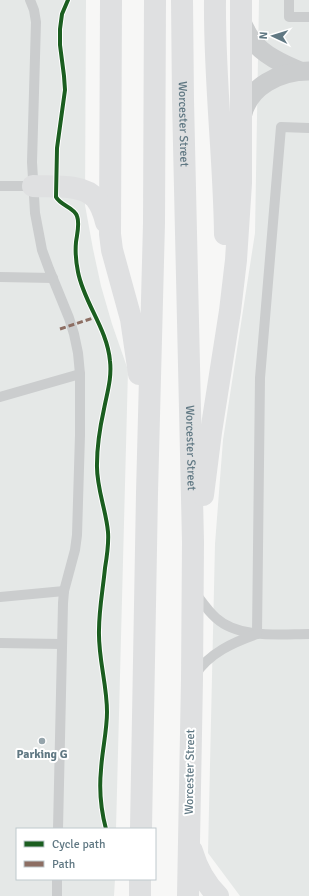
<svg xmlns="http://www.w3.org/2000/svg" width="309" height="896" viewBox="0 0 309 896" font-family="Signika,sans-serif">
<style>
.built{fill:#e5e8e7}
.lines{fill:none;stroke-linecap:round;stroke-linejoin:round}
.lane{stroke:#cbcdce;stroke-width:10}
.street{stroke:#cbcdce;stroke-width:19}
.highway{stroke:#dfe0e1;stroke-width:22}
.quiet{stroke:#8d6e63;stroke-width:3;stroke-dasharray:6 3;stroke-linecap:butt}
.cycleway-casing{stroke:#fff;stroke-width:6}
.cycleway{stroke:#1b5e20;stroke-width:4}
.poi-dot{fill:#95a4ab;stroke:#fff;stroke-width:1.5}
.labels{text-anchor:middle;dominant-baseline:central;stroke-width:4;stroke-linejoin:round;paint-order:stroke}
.street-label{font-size:12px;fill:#607883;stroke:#fff}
.poi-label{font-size:12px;font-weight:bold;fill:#607883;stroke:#fff}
</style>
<rect width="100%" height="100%" fill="#f7f7f6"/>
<g class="built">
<path d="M 0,0 L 86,0 L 85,205 L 93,249 L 101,286 L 112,324 L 128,370 L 116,829 L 17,829 L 17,879 L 115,879 L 114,896 L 0,896 Z"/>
<path d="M 259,0 L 309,0 L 309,896 L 240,896 L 208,853 L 215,544 L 223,440 L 255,233 Z"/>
</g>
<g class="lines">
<g class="lane">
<path d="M 30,0 L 34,10 L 36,22 L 32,162 L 35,213 L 42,250 L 49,269 L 69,318 L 74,334 L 78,353 L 80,374 L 80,435 L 77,535 L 75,550 L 64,591 L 63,603 L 58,829"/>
<path d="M 289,0 L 289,17 L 309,17"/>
<path d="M 0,186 L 33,186"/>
<path d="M 0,277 L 53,278"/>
<path d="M 0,397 L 80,374"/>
<path d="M 196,594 C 202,602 208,611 216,618 C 239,639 280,634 309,634"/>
<path d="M 0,597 L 64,591"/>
<path d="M 257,634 L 260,378 L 281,127 L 309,128"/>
<path d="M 0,643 L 62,644"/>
<path d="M 195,675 C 209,653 234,642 257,634"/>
<path d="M 57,896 L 57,879"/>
</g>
<g class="street">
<path d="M 241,20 C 244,27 247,34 252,40 C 263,55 283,64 300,71"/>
<path d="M 242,117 C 248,86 280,71 309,71"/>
</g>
<g class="highway">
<path d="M 111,0 L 110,234 L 112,250 L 131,319 L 139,374"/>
<path id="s1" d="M 182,0 L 183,100 L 193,542 L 192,679 L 188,896"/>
<path d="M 215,0 C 214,78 224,156 225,234"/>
<path d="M 33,186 C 51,187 84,183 96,199 C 102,206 104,214 106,222"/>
<path d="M 203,495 L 211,432 L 230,311 L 236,260 L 241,183 L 241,0"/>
<path d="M 141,829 L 147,493 L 154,223 L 155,0"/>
<path d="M 192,851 C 197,868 205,883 218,896"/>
<path d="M 140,896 L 140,879"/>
</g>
<path class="quiet" d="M 60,329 L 96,317"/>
<g class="cycleway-casing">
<path id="cycleway" d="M 68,0 L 62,14 L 60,29 L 60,45 L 64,76 L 65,90 L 57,148 L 56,197 C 61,206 74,207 77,216 C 80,224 77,234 76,242 C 75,252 76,262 78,272 C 84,303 107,328 110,361 C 112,378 107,393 104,409 C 100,427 97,446 97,464 C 96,487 106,509 108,532 C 109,544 107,556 105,568 C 103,589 99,609 99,630 C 98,658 107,684 107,712 C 107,731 102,751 101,770 C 99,790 101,810 106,829"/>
</g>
<use href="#cycleway" class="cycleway"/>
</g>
<circle class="poi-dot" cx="42" cy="741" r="4"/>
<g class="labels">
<g class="street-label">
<text stroke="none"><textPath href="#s1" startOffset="124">Worcester Street</textPath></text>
<text stroke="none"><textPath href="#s1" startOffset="448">Worcester Street</textPath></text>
<text transform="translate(190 772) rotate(-89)">Worcester Street</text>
</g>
<g class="poi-label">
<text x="42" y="754">Parking G</text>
</g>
</g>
<rect x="16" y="828" width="140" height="52" fill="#ffffff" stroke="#bfc9cd"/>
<rect x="24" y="841" width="20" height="6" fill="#1b5e20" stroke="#bfc9cd"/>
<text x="52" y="848" font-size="12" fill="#607883">Cycle path</text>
<rect x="24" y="861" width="20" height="6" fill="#8d6e63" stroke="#bfc9cd"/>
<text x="52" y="868" font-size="12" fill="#607883">Path</text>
<g transform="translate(273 36) rotate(274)" stroke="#ffffff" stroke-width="3" paint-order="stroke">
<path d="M0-3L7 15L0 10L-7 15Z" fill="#607883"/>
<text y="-6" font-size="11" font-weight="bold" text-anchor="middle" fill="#607883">N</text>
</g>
</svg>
